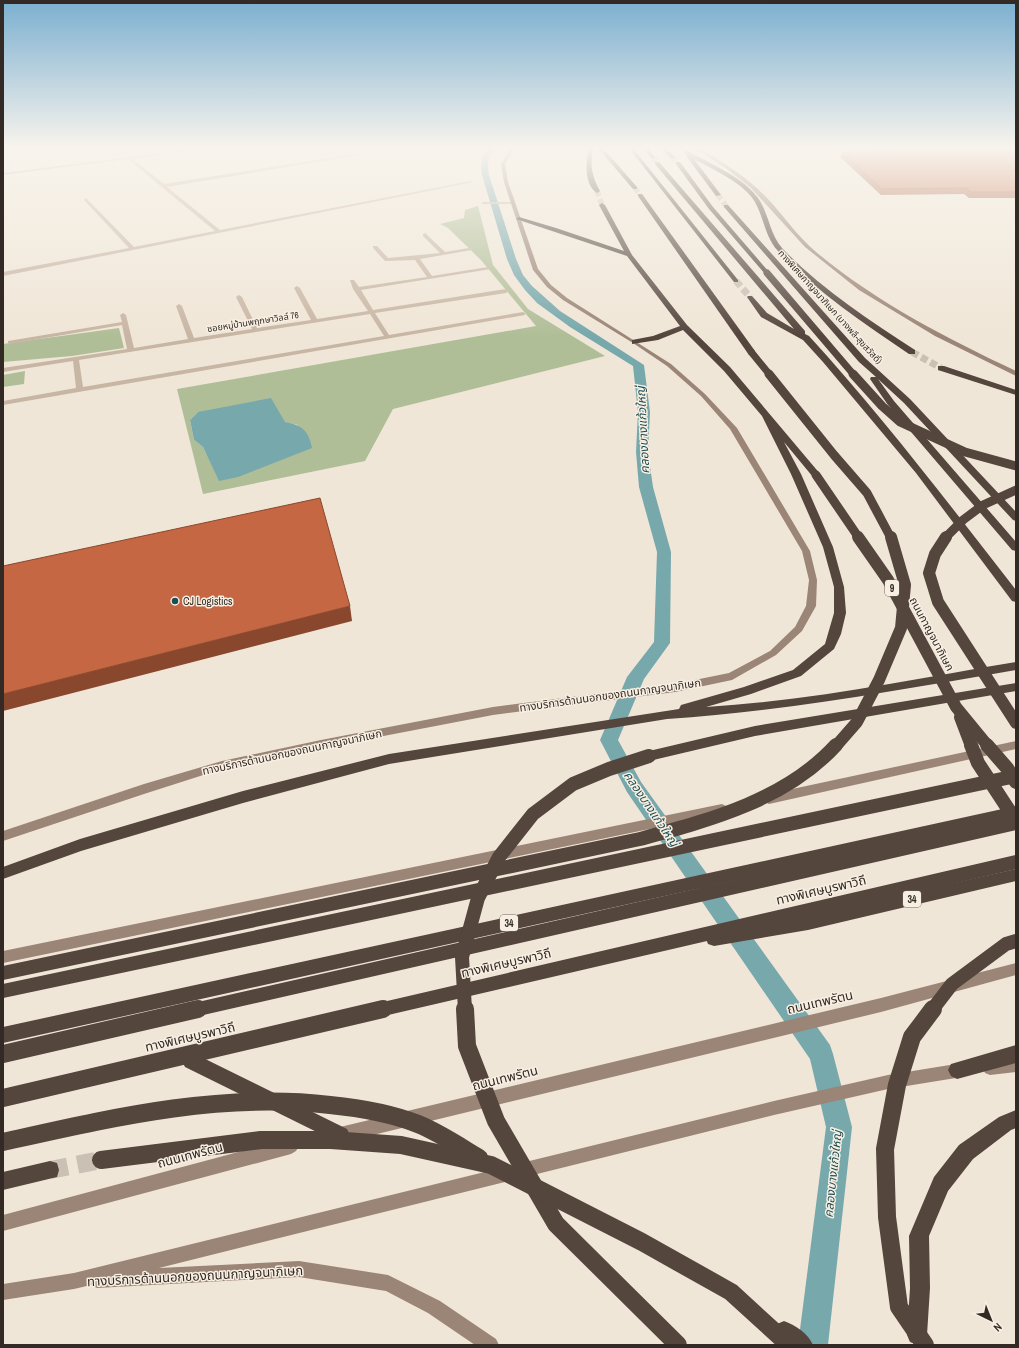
<svg xmlns="http://www.w3.org/2000/svg" width="1019" height="1348" viewBox="0 0 1019 1348" font-family="'Archivo Narrow','Noto Sans Thai',sans-serif">
<style>
.green{fill:#b0be98;fill-rule:evenodd}
.water{fill:#77a8ac}
.lines{fill:none;stroke-linecap:round;stroke-linejoin:round}
.canal{fill:#77a8ac;fill-rule:evenodd}
.highway-tunnel-far2{stroke:#cac0b3;stroke-width:5.5;stroke-dasharray:5.5 3;stroke-linecap:butt}
.highway-tunnel-far1{stroke:#cac0b3;stroke-width:7;stroke-dasharray:7 3.5;stroke-linecap:butt}
.highway-tunnel{stroke:#cac0b3;stroke-width:18;stroke-dasharray:18 10;stroke-linecap:butt}
.street{fill:#c8b6a4;fill-rule:evenodd}
.secondary{fill:#9b8576;fill-rule:evenodd}
.highway{fill:#54453d;fill-rule:evenodd}
.highway-bridge-far4{stroke:#54453d;stroke-width:7}
.highway-bridge-far3{stroke:#54453d;stroke-width:9}
.highway-bridge-far2{stroke:#54453d;stroke-width:12}
.highway-bridge-far1{stroke:#54453d;stroke-width:14}
.highway-bridge{stroke:#54453d;stroke-width:18}
.wall{fill:#a95939}
.shaded-wall{fill:#89482e}
.building{fill:#c46742;stroke:#89482e}
.poi-dot{fill:#1c4d53;stroke:#f8efe3;stroke-width:1.5}
.labels{text-anchor:middle;dominant-baseline:central;stroke-width:3;stroke-linejoin:round;paint-order:stroke}
.far-street-label{font-size:9px;fill:#332a25;stroke:#f8efe3}
.shield{fill:#f8efe3;stroke:#6e655e;stroke-width:1}
.shield-label{font-size:10px;font-weight:bold;fill:#332a25}
.poi-label{font-size:11px;fill:#332a25;stroke:#f8efe3;text-anchor:start}
.street-label{font-size:11px;fill:#332a25;stroke:#f8efe3}
.water-label{font-size:12px;font-style:italic;fill:#1c4d53;stroke:#f8efe3}
.near-street-label{font-size:13px;fill:#332a25;stroke:#f8efe3}
</style>
<rect width="100%" height="100%" fill="#f0e6d7"/>
<g class="green">
<path d="M 478,206 L 493,265 L 528,309 L 605,356 L 393,409 L 365,461 L 203,494 L 177,389 L 536,326 L 481,260 L 448,228 L 440,224 L 464,218 L 465,210 ZM 198,412 L 285,422 L 298,425 L 212,465 L 203,447 L 194,440 L 190,420 Z"/>
<path d="M 119,328 L 124,348 L 72,356 L 3,362 L 3,344 Z"/>
<path d="M 25,371 L 24,384 L 3,387 L 3,375 Z"/>
</g>
<path class="water" d="M 271,398 L 285,422 C 302,425 309,431 312,448 L 238,477 L 219,481 L 203,447 L 194,440 L 190,420 L 198,412 Z"/>
<g class="lines">
<path class="canal" d="M 489,147 L 496,147 C 488,158 487,161 489,175 L 516,259 L 523,275 L 532,286 L 560,311 L 644,365 L 650,412 L 648,452 L 653,487 L 671,552 L 670,643 L 644,679 L 618,740 L 641,782 L 830,1045 L 833,1054 L 852,1127 L 828,1345 L 798,1345 L 826,1127 L 810,1059 L 627,792 L 600,740 L 627,677 L 654,642 L 657,552 L 639,487 L 636,452 L 638,412 L 633,366 L 570,327 L 537,303 L 525,290 L 514,275 L 507,259 L 482,175 C 480,164 481,155 489,147 Z"/>
<g class="highway-tunnel-far2">
<path d="M 653,157 L 657,163"/>
<path d="M 672,157 L 678,163"/>
<path d="M 635,188 L 640,195"/>
<path d="M 597,191 L 602,205"/>
<path d="M 718,195 L 726,206"/>
</g>
<g class="highway-tunnel-far1">
<path d="M 736,281 L 750,297"/>
<path d="M 912,352 L 941,368"/>
</g>
<path class="highway-tunnel" d="M 50,1170 L 101,1160"/>
<g class="street">
<path d="M 207,147 L 218,147 L 133,159 L 164,184 L 398,147 L 407,147 L 167,187 L 220,230 L 471,181 L 473,182 L 3,276 L 3,272 L 129,248 L 84,200 L 86,198 L 134,247 L 215,231 L 128,159 L 3,175 L 3,173 Z"/>
<path d="M 483,202 L 513,202 L 515,203 L 513,204 L 481,204 Z"/>
<path d="M 425,233 L 445,252 L 469,248 L 472,250 L 420,259 L 432,276 L 488,267 L 491,269 L 361,290 L 373,310 L 506,289 L 509,291 L 506,293 L 375,313 L 389,335 L 523,312 L 525,313 L 525,315 L 3,405 L 3,401 L 76,388 L 73,361 L 3,372 L 3,368 L 127,349 L 122,325 L 10,344 L 8,343 L 8,341 L 122,322 L 120,315 L 123,313 L 126,315 L 134,348 L 188,339 L 176,306 L 179,304 L 182,306 L 194,338 L 252,329 L 236,297 L 239,295 L 242,297 L 257,328 L 311,320 L 294,288 L 297,286 L 300,288 L 317,319 L 368,311 L 353,289 L 350,280 L 354,280 L 359,287 L 427,277 L 415,260 L 385,261 L 373,248 L 373,246 L 377,246 L 388,258 L 440,253 L 423,236 L 423,234 ZM 370,314 L 384,336 L 83,387 L 79,360 Z"/>
</g>
<g class="secondary">
<path d="M 511,147 L 515,147 L 505,164 L 508,182 L 538,269 L 551,285 L 567,298 L 671,364 L 705,394 L 737,428 L 810,551 L 817,580 L 816,606 L 802,631 L 776,655 L 732,680 L 675,692 L 493,715 L 321,748 L 222,769 L 144,794 L 3,841 L 3,831 L 144,784 L 222,761 L 321,740 L 493,707 L 675,684 L 729,673 L 770,651 L 795,627 L 806,606 L 809,580 L 802,551 L 730,429 L 701,396 L 667,366 L 633,343 L 563,300 L 547,287 L 533,270 L 504,182 L 501,164 Z"/>
<path d="M 693,147 L 698,147 L 704,151 C 727,165 749,179 767,198 C 784,216 797,236 816,252 C 876,302 946,338 1016,371 L 1016,376 L 935,336 L 859,290 L 805,247 L 751,188 L 727,169 Z"/>
<path d="M 1016,741 L 1016,749 L 769,804 L 765,802 L 763,799 L 765,796 L 769,794 Z"/>
<path d="M 722,804 L 726,806 L 728,809 L 726,812 L 722,814 L 3,963 L 3,951 Z"/>
<path d="M 1016,963 L 1016,975 L 881,1012 L 340,1143 L 335,1140 L 332,1135 L 335,1130 L 340,1127 L 881,998 Z"/>
<path d="M 1016,1058 L 1016,1072 L 990,1075 L 985,1073 L 983,1068 L 985,1063 L 990,1061 Z"/>
<path d="M 962,1063 L 967,1065 L 969,1070 L 967,1075 L 962,1077 L 888,1089 L 774,1115 L 159,1268 L 299,1261 L 388,1275 L 440,1301 L 496,1339 L 499,1345 L 475,1345 L 428,1313 L 386,1291 L 299,1277 L 97,1288 L 91,1285 L 74,1289 L 3,1300 L 3,1284 L 74,1273 L 774,1101 L 888,1075 Z"/>
<path d="M 291,1138 L 296,1141 L 299,1146 L 296,1151 L 291,1154 L 3,1231 L 3,1215 Z"/>
</g>
<g class="highway">
<path d="M 590,147 L 594,147 C 589,163 592,177 600,191 L 597,193 C 584,185 585,159 590,147 Z"/>
<path d="M 597,147 L 602,147 L 637,187 L 637,189 L 633,189 Z"/>
<path d="M 628,147 L 632,147 L 738,280 L 738,282 L 734,282 Z"/>
<path d="M 644,147 L 648,147 L 655,158 L 651,158 Z"/>
<path d="M 660,147 L 665,147 L 674,156 L 674,158 L 670,158 Z"/>
<path d="M 684,151 L 688,151 C 710,164 746,178 760,201 C 769,216 770,234 782,248 C 820,288 869,320 915,350 L 915,354 L 909,354 C 863,323 816,291 778,251 C 765,237 764,218 755,202 C 744,183 712,169 694,159 L 721,195 L 716,196 L 687,157 L 687,155 L 684,153 Z"/>
<path d="M 655,162 L 659,162 L 805,331 L 805,334 L 809,336 C 883,417 949,504 1016,590 L 1016,602 L 1012,601 L 916,473 L 823,362 L 803,340 L 761,317 L 747,297 L 748,296 L 752,296 L 767,313 L 794,329 L 655,164 Z"/>
<path d="M 676,162 L 680,162 L 713,207 L 769,272 L 769,274 L 765,274 L 709,209 L 676,164 Z"/>
<path d="M 638,194 L 642,194 L 755,351 L 755,355 L 749,355 L 638,196 Z"/>
<path d="M 602,203 L 605,205 L 632,255 L 687,325 L 730,367 L 821,475 L 819,477 L 813,477 L 784,442 L 801,474 L 833,547 L 844,587 L 846,613 L 841,634 L 834,649 L 801,676 L 751,694 L 706,707 C 810,701 913,679 1016,662 L 1016,670 C 900,690 785,711 667,719 L 389,764 L 243,803 L 81,851 L 3,879 L 3,867 L 80,839 L 243,791 L 389,754 L 679,709 L 681,705 L 744,687 L 793,670 L 825,644 L 834,613 L 834,587 L 823,547 L 791,474 L 762,416 L 724,371 L 683,330 L 658,340 L 632,344 L 632,340 L 653,336 L 680,326 L 627,256 L 516,219 L 519,217 L 556,228 L 624,251 L 599,205 Z"/>
<path d="M 724,205 L 728,205 L 865,358 L 910,399 L 1016,512 L 1016,521 L 1013,520 L 904,403 L 878,379 L 894,401 L 1016,542 L 1016,551 L 1012,550 L 888,405 L 870,379 L 871,377 L 876,377 L 859,362 L 724,207 Z"/>
<path d="M 938,366 L 944,366 L 1016,390 L 1016,395 L 938,370 Z"/>
<path d="M 1016,683 L 1016,691 L 755,736 L 649,761 L 644,760 L 642,756 L 644,752 L 649,751 L 755,726 Z"/>
<path d="M 1016,806 L 1016,818 L 3,1043 L 3,1027 Z"/>
<path d="M 1016,869 L 1016,881 L 808,930 L 714,946 L 708,944 L 706,939 L 708,934 L 714,932 L 808,916 Z"/>
<path d="M 1016,1045 L 1016,1063 L 957,1079 L 951,1076 L 948,1070 L 951,1064 Z"/>
<path d="M 191,1052 L 347,1129 L 350,1135 L 347,1141 L 341,1144 L 335,1141 L 185,1067 L 182,1061 L 185,1055 Z"/>
<path d="M 1016,1110 L 1016,1128 L 1011,1130 L 973,1159 L 948,1191 L 929,1236 L 930,1288 L 927,1335 L 924,1342 L 918,1345 L 910,1342 L 907,1335 L 910,1288 L 909,1236 L 934,1177 L 959,1145 L 999,1117 Z"/>
<path d="M 50,1161 L 57,1163 L 59,1170 L 57,1177 L 3,1190 L 3,1172 Z"/>
<path d="M 784,1321 C 795,1325 808,1333 813,1345 C 795,1345 781,1348 774,1331 L 777,1324 Z"/>
</g>
<g class="highway-bridge-far4">
<path d="M 767,273 L 854,375"/>
<path d="M 752,353 L 770,375"/>
</g>
<g class="highway-bridge-far3">
<path d="M 769,374 L 834,455 L 867,493 L 891,538"/>
<path d="M 853,374 L 882,406 L 900,422 L 965,452 L 1016,466"/>
<path d="M 816,475 L 859,538"/>
<path d="M 945,538 L 963,520 L 983,505 L 1016,490"/>
</g>
<g class="highway-bridge-far2">
<path d="M 858,537 L 888,580 L 956,707 L 988,746"/>
<path d="M 946,537 L 935,554 L 929,573 L 938,602 L 1016,723"/>
<path d="M 960,717 L 971,746"/>
<path d="M 836,746 L 857,722 L 879,680 L 901,628 L 905,585 L 891,537"/>
</g>
<g class="highway-bridge-far1">
<path d="M 971,745 L 978,763 L 1016,821"/>
<path d="M 987,745 L 1007,768 L 1016,782"/>
<path d="M 3,973 L 640,839 C 710,820 786,800 836,745"/>
<path d="M 3,991 L 1016,776"/>
<path d="M 194,1010 L 1016,823"/>
<path d="M 379,1010 L 1016,862"/>
<path d="M 465,1010 L 462,957 L 478,898 L 499,857 L 533,814 L 573,784 L 609,769 L 649,756"/>
<path d="M 932,1010 L 952,984 L 1006,944 L 1016,941"/>
</g>
<g class="highway-bridge">
<path d="M 465,1009 L 467,1046 L 496,1121 L 556,1224 L 678,1345"/>
<path d="M 3,1054 L 198,1009"/>
<path d="M 3,1098 L 383,1009"/>
<path d="M 3,1142 C 111,1118 219,1092 330,1105 C 360,1108 390,1113 418,1124 C 440,1133 459,1146 479,1158"/>
<path d="M 101,1160 L 261,1140 L 331,1140 L 401,1145 L 491,1165 L 642,1242 L 731,1292 L 789,1345"/>
<path d="M 925,1345 L 899,1307 L 887,1217 L 885,1149 L 897,1085 L 912,1037 L 933,1009"/>
</g>
</g>
<path class="wall" d="M 902,147 L 1016,147 L 1016,198 L 969,198 L 964,194 L 881,195 L 840,157 L 842,152 L 901,151 Z"/>
<path class="shaded-wall" d="M 350,606 L 352,621 L 3,711 L 3,694 Z"/>
<g class="building">
<path d="M 902,147 L 1016,147 L 1016,192 L 971,192 L 966,188 L 882,189 L 842,152 L 908,151 Z"/>
<path d="M 320,498 L 350,606 L 3,694 L 3,566 Z"/>
</g>
<linearGradient id="sky" x2="0" y2="1"><stop stop-color="#7bafd0"/><stop offset="0.44" stop-color="#f8f4ed"/><stop offset="1" stop-color="#f8f4ed" stop-opacity="0"/></linearGradient>
<rect width="1019" height="336" fill="url(#sky)"/>
<circle class="poi-dot" cx="175" cy="601" r="4"/>
<g class="labels">
<g class="far-street-label">
<text transform="translate(830 307) rotate(48)">ทางพิเศษกาญจนาภิเษก (บางพลี-สุขสวัสดิ์)</text>
<text transform="translate(253 322) rotate(-9)">ซอยหมู่บ้านพฤกษาวิลล์ 76</text>
</g>
<g class="shield">
<rect x="885" y="580" width="14" height="16" rx="3"/>
<rect x="903" y="891" width="18" height="16" rx="3"/>
<rect x="500" y="915" width="18" height="16" rx="3"/>
</g>
<g class="shield-label">
<text x="892" y="588">9</text>
<text x="912" y="899">34</text>
<text x="509" y="923">34</text>
</g>
<g class="poi-label">
<text x="183" y="601">CJ Logistics</text>
</g>
<g class="street-label">
<text transform="translate(932 634) rotate(62)">ถนนกาญจนาภิเษก</text>
<text transform="translate(610 695) rotate(-8)">ทางบริการด้านนอกของถนนกาญจนาภิเษก</text>
<text transform="translate(292 752) rotate(-12)">ทางบริการด้านนอกของถนนกาญจนาภิเษก</text>
</g>
<g class="water-label">
<text transform="translate(643 430) rotate(-93)">คลองบางแก้วใหญ่</text>
<text transform="translate(651 809) rotate(56)">คลองบางแก้วใหญ่</text>
<text transform="translate(833 1174) rotate(-84)">คลองบางแก้วใหญ่</text>
</g>
<g class="near-street-label">
<text transform="translate(821 890) rotate(-13)">ทางพิเศษบูรพาวิถี</text>
<text transform="translate(506 963) rotate(-13)">ทางพิเศษบูรพาวิถี</text>
<text transform="translate(820 1002) rotate(-13)">ถนนเทพรัตน</text>
<text transform="translate(190 1037) rotate(-13)">ทางพิเศษบูรพาวิถี</text>
<text transform="translate(505 1078) rotate(-14)">ถนนเทพรัตน</text>
<text transform="translate(190 1155) rotate(-15)">ถนนเทพรัตน</text>
<text transform="translate(195 1276) rotate(-3)">ทางบริการด้านนอกของถนนกาญจนาภิเษก</text>
</g>
</g>
<rect width="1019" height="1348" fill="none" stroke="#332a25" stroke-width="8"/>
<g transform="translate(991 1320) rotate(137)" stroke="#f8efe3" stroke-width="3" paint-order="stroke">
<path d="M0-3L7 15L0 10L-7 15Z" fill="#332a25"/>
<text y="-6" font-size="11" font-weight="bold" text-anchor="middle" fill="#332a25">N</text>
</g>
</svg>
